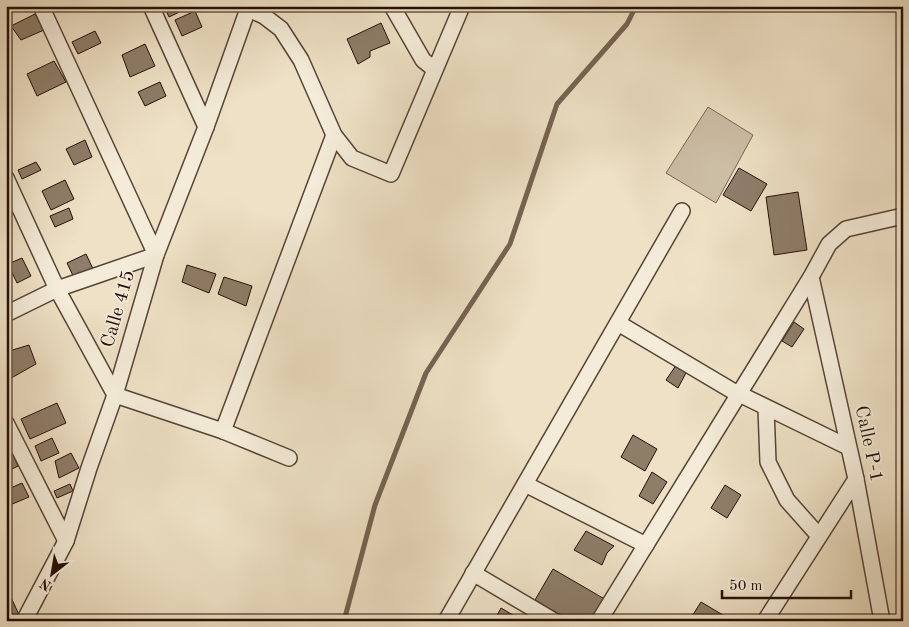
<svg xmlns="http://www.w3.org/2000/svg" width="909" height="627" viewBox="0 0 909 627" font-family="'Old Standard TT',serif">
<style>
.green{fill:#ccbda5;stroke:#786656}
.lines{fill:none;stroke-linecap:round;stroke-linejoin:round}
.stream{stroke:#756352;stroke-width:5}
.building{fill:#8e7d69;stroke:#251006}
.minor-casing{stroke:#574436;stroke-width:18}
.minor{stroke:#f4ecd9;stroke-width:15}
.labels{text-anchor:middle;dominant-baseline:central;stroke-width:4;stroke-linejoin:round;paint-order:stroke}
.street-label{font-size:19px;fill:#251006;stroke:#f4ecd9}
</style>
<rect width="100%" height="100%" fill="#eee1c5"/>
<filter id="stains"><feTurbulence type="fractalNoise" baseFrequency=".004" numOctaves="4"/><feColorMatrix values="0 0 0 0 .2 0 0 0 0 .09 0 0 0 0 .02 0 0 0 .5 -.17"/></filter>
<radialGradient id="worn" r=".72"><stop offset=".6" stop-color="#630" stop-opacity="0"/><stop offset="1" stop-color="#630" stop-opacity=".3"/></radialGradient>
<path class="green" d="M 708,107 L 753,135 L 716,203 L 666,173 Z"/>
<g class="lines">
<path class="stream" d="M 344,621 L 375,505 L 426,373 L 510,244 L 557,104 L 627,24 L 636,6"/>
</g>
<g class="building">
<path d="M 164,6 L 192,6 L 169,17 Z"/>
<path d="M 195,11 L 202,27 L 182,36 L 175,20 Z"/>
<path d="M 35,14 L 44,30 L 21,40 L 11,26 Z"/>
<path d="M 381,23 L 390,43 L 370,51 L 370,57 L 358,64 L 347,39 Z"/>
<path d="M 95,31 L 101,43 L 78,54 L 72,42 Z"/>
<path d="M 145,44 L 155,66 L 130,77 L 122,55 Z"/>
<path d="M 54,61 L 66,82 L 37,96 L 27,74 Z"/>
<path d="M 160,82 L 166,96 L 145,106 L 138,92 Z"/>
<path d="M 85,140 L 92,157 L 74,165 L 66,149 Z"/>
<path d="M 36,162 L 41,170 L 22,179 L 18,170 Z"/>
<path d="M 739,168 L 767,184 L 751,211 L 723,195 Z"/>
<path d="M 65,180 L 74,199 L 51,210 L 42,191 Z"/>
<path d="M 798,192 L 807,250 L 774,255 L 766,197 Z"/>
<path d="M 69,208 L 73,219 L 55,227 L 50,216 Z"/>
<path d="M 86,254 L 95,273 L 76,282 L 67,263 Z"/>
<path d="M 22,258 L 31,276 L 17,283 L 8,264 Z"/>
<path d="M 187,265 L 216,274 L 209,293 L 182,282 Z"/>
<path d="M 224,277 L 252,286 L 246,306 L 218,294 Z"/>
<path d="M 794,322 L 804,329 L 792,347 L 782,341 Z"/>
<path d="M 29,345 L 36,364 L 6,381 L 6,352 Z"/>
<path d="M 677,364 L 687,371 L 678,388 L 666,380 Z"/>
<path d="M 57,403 L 66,423 L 30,439 L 21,419 Z"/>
<path d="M 633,435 L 657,449 L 645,471 L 621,457 Z"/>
<path d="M 52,438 L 59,453 L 41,461 L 35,446 Z"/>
<path d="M 11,450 L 18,466 L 6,472 L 6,452 Z"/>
<path d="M 71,453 L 79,468 L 59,478 L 55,461 Z"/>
<path d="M 652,472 L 667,482 L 653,504 L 639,496 Z"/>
<path d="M 22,483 L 29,497 L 10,505 L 6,497 L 6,490 Z"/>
<path d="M 70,484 L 73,491 L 57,498 L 54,491 Z"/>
<path d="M 725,485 L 741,495 L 727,518 L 711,508 Z"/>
<path d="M 586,531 L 614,546 L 607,553 L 602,565 L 574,550 Z"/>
<path d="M 553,569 L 608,601 L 597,621 L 571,621 L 535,600 Z"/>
<path d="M 9,593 L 21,619 L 17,621 L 6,621 L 6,594 Z"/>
<path d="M 701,602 L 733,621 L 689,621 Z"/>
<path d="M 501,608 L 523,621 L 494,621 Z"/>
</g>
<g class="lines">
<g class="minor-casing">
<g id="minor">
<path d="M 151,6 L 206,127"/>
<path d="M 392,6 L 423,60 L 434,69"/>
<path d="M 248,9 L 264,16 L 281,29 L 301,60 L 334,135 L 352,158 L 391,174 L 462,6"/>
<path d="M 6,178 L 57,289 L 115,395 L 223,431 L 289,458"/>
<path d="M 811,277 L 856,479 L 882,621"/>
<path d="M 6,314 L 57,289 L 156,255 L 41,6"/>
<path d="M 618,323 L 731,390 L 848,447"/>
<path d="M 766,408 L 768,462 L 787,500 L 819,536"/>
<path d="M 6,423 L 66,541"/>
<path d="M 223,431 L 334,135"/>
<path d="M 525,484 L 646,545"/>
<path d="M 473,573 L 554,621"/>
<path d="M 24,621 L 66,541 L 89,468 L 115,395 L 156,255 L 206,127 L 249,6"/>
<path d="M 446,621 L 682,211"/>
<path d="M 599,621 L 811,277 L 829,244 L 846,229 L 903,216"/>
<path d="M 765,621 L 856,479"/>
</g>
</g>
<use href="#minor" class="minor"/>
</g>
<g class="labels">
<g class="street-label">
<text transform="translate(119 309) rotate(-74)">Calle 415</text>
<text transform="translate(868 444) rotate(78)">Calle P-1</text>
</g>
</g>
<rect width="909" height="627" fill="none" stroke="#eee1c5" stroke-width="25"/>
<rect x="8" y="8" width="894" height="612" fill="none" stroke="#251006" stroke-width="2.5"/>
<rect x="12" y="12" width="884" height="602" fill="none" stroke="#251006"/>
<g transform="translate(52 574) rotate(211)" stroke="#f4ecd9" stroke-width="4" paint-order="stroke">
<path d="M0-4L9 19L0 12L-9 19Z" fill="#251006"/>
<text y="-8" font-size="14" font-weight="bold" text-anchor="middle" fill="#251006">N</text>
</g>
<path d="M722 590v8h129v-8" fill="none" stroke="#251006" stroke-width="2.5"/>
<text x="729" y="590" font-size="15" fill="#251006" stroke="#f4ecd9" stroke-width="4" paint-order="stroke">50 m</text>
<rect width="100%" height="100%" filter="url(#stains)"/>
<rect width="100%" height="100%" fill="url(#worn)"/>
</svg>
